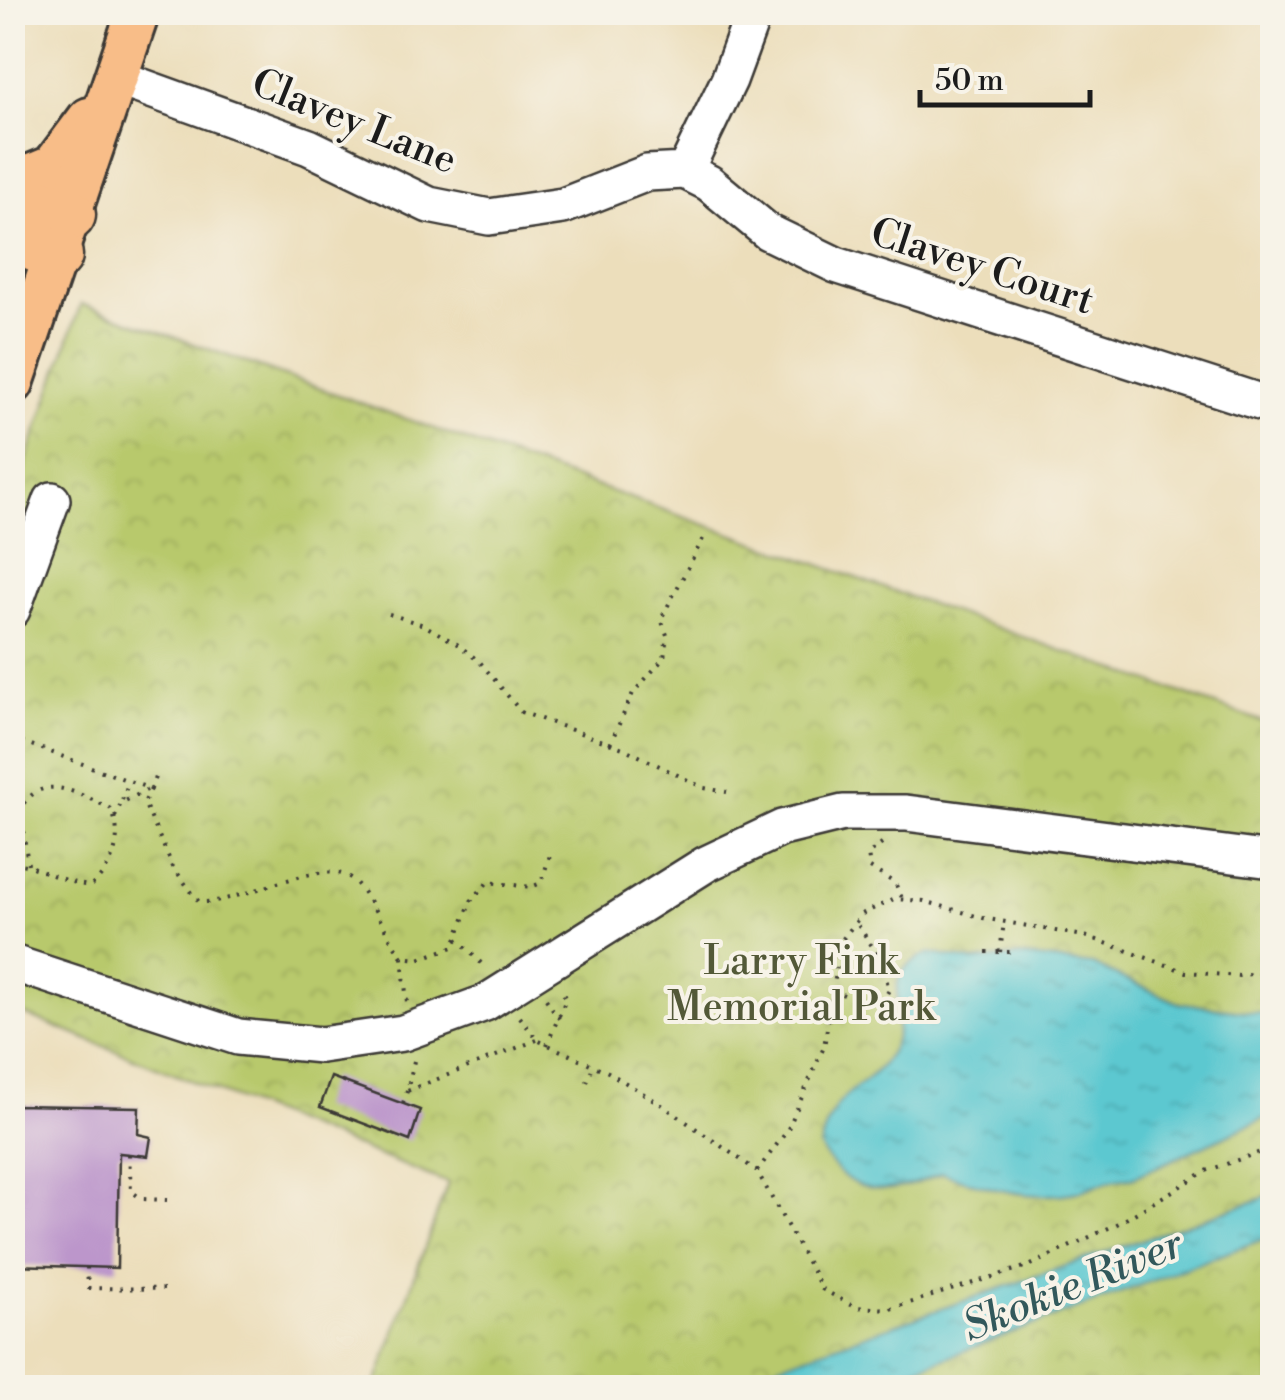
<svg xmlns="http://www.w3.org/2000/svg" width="1285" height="1400" viewBox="0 0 1285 1400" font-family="'Libre Bodoni',serif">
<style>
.park{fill:url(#park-crowns);stroke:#6a7244;stroke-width:2.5}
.water{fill:url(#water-ripples);stroke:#3c7276;stroke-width:2.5}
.building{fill:#bc96cb}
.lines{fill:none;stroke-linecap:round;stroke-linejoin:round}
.minor-casing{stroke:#3b3934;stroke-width:40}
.major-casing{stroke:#3b3934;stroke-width:48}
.highway-casing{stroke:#3b3934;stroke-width:55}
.path{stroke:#3b3934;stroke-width:4;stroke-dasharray:2.5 8;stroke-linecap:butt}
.minor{stroke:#fff;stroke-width:35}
.major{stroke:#f8bd88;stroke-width:42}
.highway{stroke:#f8bd88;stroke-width:50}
.labels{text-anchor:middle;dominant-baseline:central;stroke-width:8;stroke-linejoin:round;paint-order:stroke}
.street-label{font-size:40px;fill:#1c1c1c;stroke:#f7f3e8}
.park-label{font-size:40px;fill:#535938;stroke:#f7f3e8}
.water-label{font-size:42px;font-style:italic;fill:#32585b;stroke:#f7f3e8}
</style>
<defs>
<pattern id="park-crowns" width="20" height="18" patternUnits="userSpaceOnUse" patternTransform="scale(2.5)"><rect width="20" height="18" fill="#b8c96c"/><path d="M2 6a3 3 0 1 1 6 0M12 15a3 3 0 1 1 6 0" fill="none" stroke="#9eac5d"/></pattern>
<pattern id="water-ripples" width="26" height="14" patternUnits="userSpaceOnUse" patternTransform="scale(2.5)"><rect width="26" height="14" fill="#5bc8d0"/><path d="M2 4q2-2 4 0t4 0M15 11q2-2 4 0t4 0" fill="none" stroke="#4fabb2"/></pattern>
</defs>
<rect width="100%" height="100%" fill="#f7f3e8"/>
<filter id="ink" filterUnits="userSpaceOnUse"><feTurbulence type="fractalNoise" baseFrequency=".01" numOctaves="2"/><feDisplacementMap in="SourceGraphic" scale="20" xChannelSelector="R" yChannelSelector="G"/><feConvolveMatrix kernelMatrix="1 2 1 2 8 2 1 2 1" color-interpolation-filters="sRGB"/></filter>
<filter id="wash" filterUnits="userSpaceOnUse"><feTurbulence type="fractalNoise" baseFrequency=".0048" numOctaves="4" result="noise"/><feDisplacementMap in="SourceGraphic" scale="40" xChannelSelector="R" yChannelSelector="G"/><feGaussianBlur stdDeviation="2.25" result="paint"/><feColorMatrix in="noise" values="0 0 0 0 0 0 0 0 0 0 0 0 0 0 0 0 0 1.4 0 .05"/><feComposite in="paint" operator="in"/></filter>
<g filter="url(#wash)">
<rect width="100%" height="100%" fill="#ecdebb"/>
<path class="park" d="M 81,304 L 1272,725 L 1272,1387 L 375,1387 L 448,1183 L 13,1010 L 13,499 Z"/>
<g class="water">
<path d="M 930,953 L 972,961 L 1022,956 L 1093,965 L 1179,1003 L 1266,1014 L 1272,1020 L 1272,1115 L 1132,1178 C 1109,1177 1093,1189 1072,1193 C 1026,1201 985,1187 942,1173 C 890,1196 850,1201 820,1147 C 836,1079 869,1094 891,1050 C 913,1007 872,976 930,953 Z"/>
<path d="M 1272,1195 L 1272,1236 L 867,1387 L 714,1387 Z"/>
</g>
<g id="blocks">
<g class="building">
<path d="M 331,1077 L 420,1110 L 410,1141 L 320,1107 Z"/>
<path d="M 12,1105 L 139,1107 L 138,1134 L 151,1137 L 148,1156 L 119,1153 L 117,1268 L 12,1265 Z"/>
</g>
</g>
</g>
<g filter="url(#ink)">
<use href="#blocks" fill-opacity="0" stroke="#3b3934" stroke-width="2.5"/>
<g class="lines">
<g class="minor-casing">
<g id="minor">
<path d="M 115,77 L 309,147 L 429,205 L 489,217 L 563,206 L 647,173 L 685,171 L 729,80 L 754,12"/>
<path d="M 685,171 L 709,183 L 768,232 L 836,265 L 1272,406"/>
<path d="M 12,610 L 52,500"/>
<path d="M 12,963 L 238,1037 L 321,1045 L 403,1033 L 485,1003 L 706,864 L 782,828 L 843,813 L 906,813 L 1272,860"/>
</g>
</g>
<g class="major-casing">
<g id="major">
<path d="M 12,184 L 53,167 L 89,119"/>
<path d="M 12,383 L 138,12"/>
</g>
</g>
<g class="highway-casing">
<g id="highway">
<path d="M 12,196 L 70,215"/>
<path d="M 12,237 L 57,255"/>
</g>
</g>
<g class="path">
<path d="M 389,614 L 424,625 L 457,644 L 480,662 L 521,712 L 623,748 L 704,788 L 727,792"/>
<path d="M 12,738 L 151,789 L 156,774"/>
<path d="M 610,744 L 633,693 L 664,658 L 667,635 L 661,619 L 705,535"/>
<path d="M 151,789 L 144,803 L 173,867 L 199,902 C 242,905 328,850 356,883 C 374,903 386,934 402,957 L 419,959 L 453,947 L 471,901 L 488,882 L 531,887 L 541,883 L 551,852"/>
<path d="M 122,800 L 129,781"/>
<path d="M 115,817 L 121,803 L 147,790"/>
<path d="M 882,844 L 868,854 L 870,868 L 895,883 L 903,900"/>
<path d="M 12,863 C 37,864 60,883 91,886 C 114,867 125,835 110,808 C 78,794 43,770 20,809 L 28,864"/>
<path d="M 457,939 L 486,968"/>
<path d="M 986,952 L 1015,952"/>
<path d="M 1000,952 L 1004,922"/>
<path d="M 402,957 L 407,1002"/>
<path d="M 832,990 L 863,1003 L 882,1002 L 889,990 L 882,961 L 856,922"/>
<path d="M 546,999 L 560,1020"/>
<path d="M 520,1017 L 537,1040 L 608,1072 L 659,1103 L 757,1171 L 822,1289 L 855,1307 L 890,1309 L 1031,1265 L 1119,1223 L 1206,1171 L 1272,1148"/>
<path d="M 547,1045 L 566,999 L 561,990"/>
<path d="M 414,1061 L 407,1091 L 537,1040"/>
<path d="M 587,1082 L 593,1066"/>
<path d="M 403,1103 L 407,1091"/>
<path d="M 129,1154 L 131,1191 L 142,1199 L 167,1200"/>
<path d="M 757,1171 L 787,1131 L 824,1047 L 841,941 L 862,914 L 894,899 L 924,901 L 983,918 L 1089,937 L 1186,972 L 1239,976 L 1272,970"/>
<path d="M 87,1267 L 88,1288 L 166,1289"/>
</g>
<use href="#minor" class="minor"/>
<use href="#major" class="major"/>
<use href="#highway" class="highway"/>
</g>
</g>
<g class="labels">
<g class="street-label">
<text transform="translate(354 122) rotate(22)">Clavey Lane</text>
<text transform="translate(982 267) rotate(18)">Clavey Court</text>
</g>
<g class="park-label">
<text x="801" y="962">Larry Fink<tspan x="801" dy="46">Memorial Park</tspan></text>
</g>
<g class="water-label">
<text transform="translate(1073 1286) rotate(-22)">Skokie River</text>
</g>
</g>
<rect width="1285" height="1400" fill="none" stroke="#f7f3e8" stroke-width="50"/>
<path d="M920 90v15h170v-15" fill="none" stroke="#1c1c1c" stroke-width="5"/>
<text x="935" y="90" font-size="30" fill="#1c1c1c" stroke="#f7f3e8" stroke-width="8" paint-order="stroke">50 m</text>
</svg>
